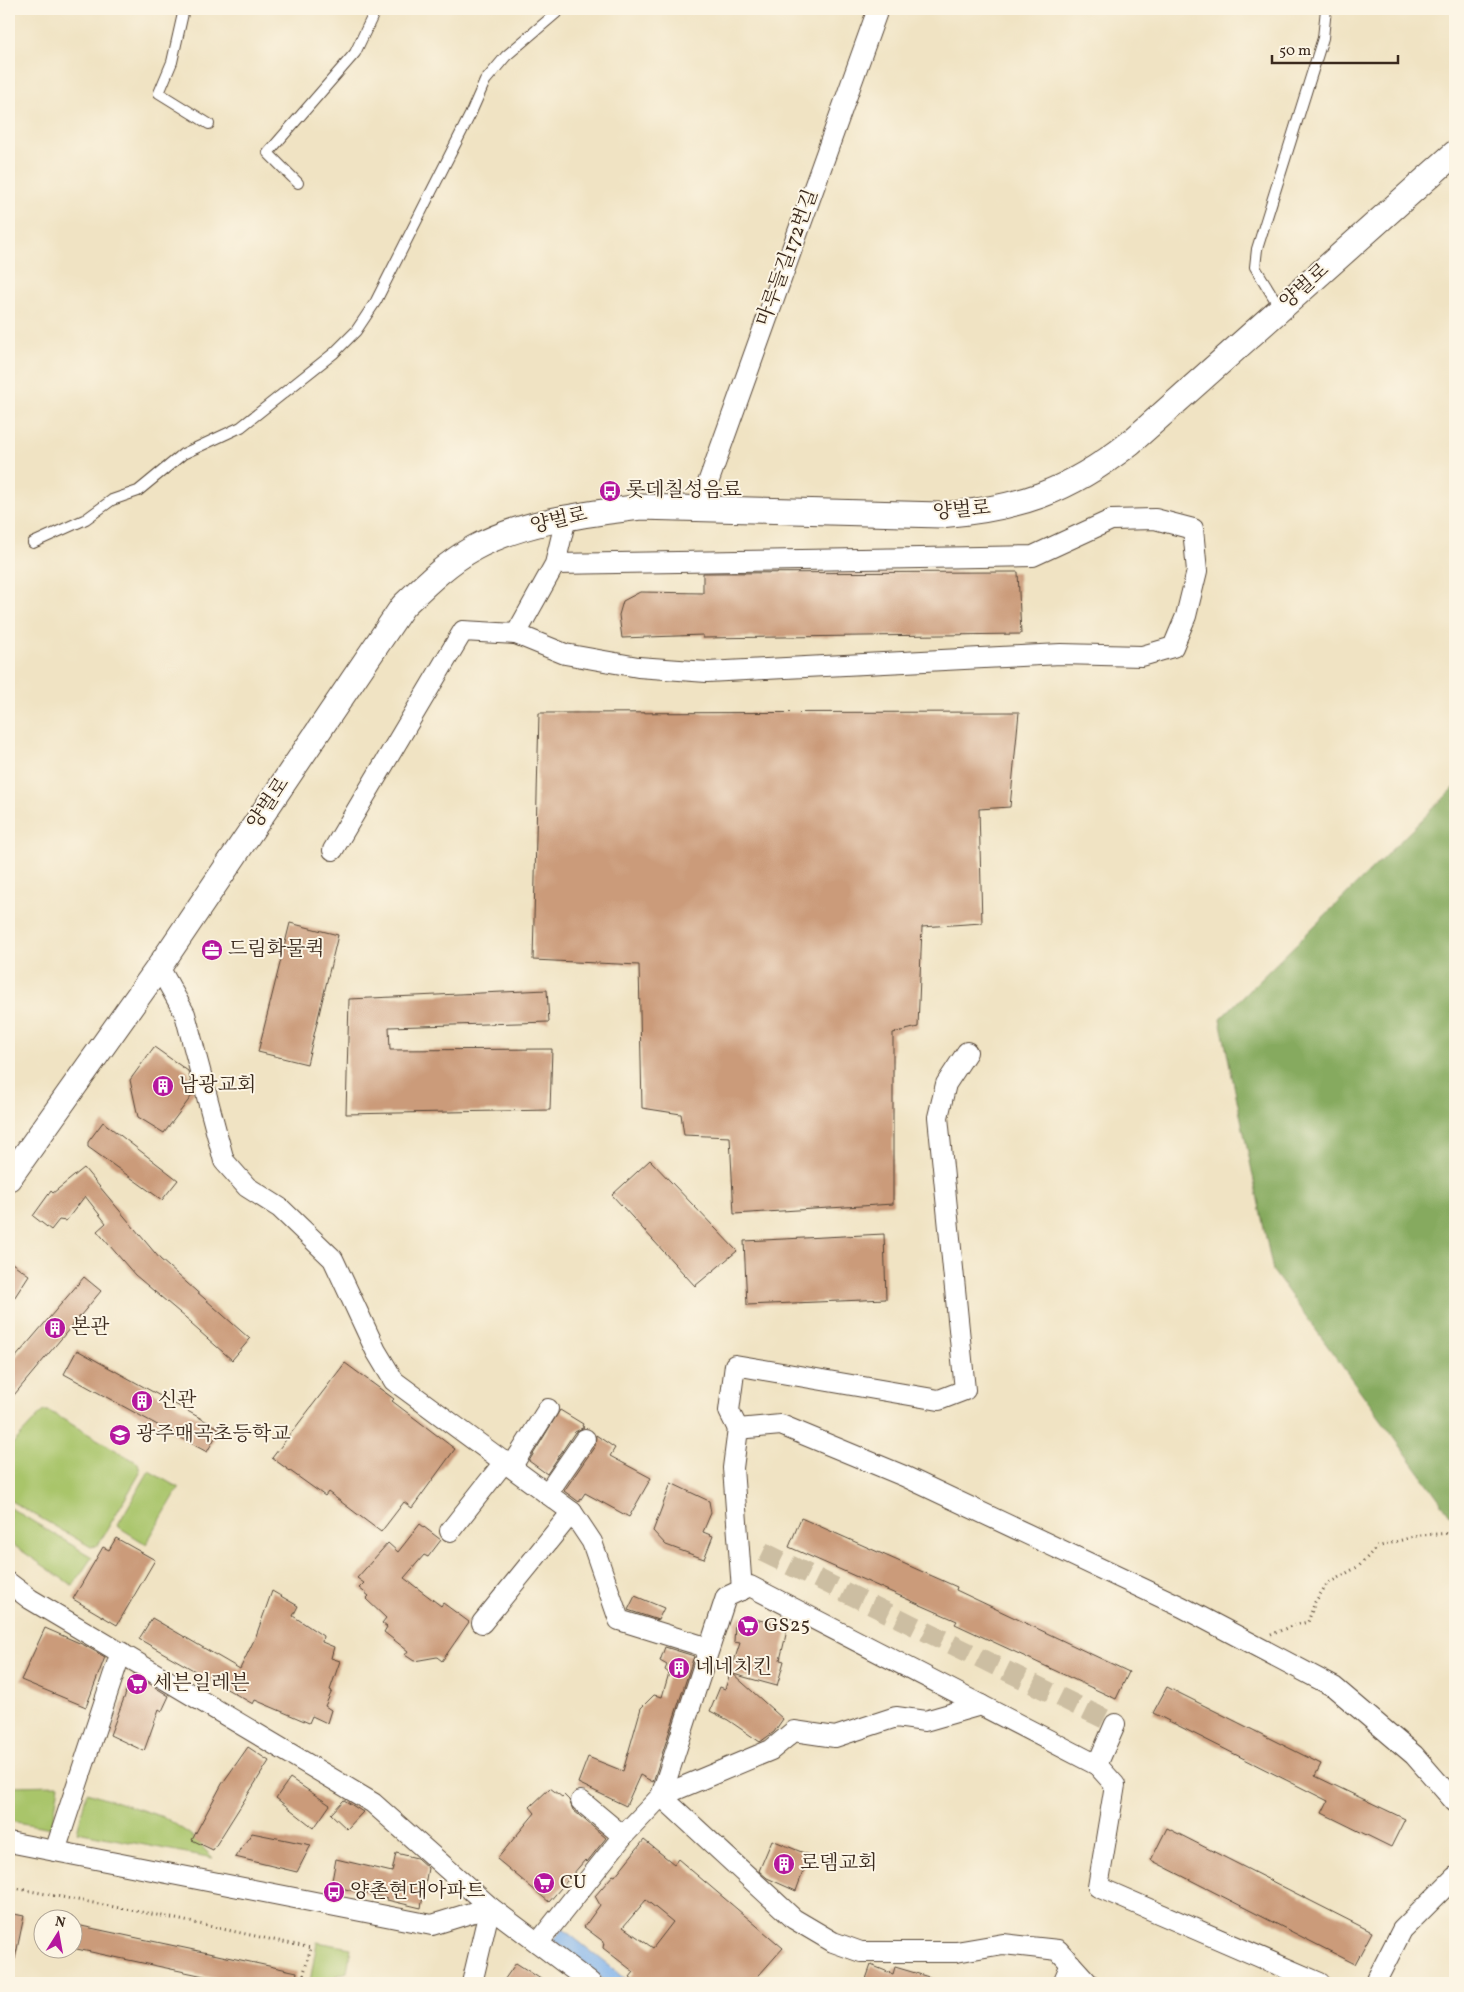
<svg xmlns="http://www.w3.org/2000/svg" width="1464" height="1992" viewBox="0 0 1464 1992" font-family="Vollkorn,'Noto Serif KR',serif">
<style>
.green{fill:#a9c56b;stroke:#727844}
.forest{fill:#86aa5f;stroke:#606a3e}
.water{fill:#7fb2ec;stroke:#5d6e85}
.building{fill:#cb9b7a;fill-rule:evenodd}
.lines{fill:none;stroke-linecap:round;stroke-linejoin:round}
.minor-tunnel{stroke:#ccbea2;stroke-width:20;stroke-dasharray:20 10;stroke-linecap:butt}
.service-casing{stroke:#564637;stroke-width:12}
.minor-casing{stroke:#564637;stroke-width:22}
.tertiary-casing{stroke:#564637;stroke-width:27}
.path{stroke:#564637;stroke-width:3;stroke-dasharray:1 4;stroke-linecap:butt}
.service{stroke:#fff;stroke-width:10}
.minor{stroke:#fff;stroke-width:20}
.tertiary{stroke:#fff;stroke-width:25}
.labels{text-anchor:middle;dominant-baseline:central;stroke-width:4;stroke-linejoin:round;paint-order:stroke}
.street-label{font-size:20px;fill:#3b2a1e;stroke:#fcf5e5}
.poi-label{font-size:20px;fill:#3b2a1e;stroke:#fcf5e5;text-anchor:start}
</style>
<rect width="100%" height="100%" fill="#fcf5e5"/>
<filter id="ink" filterUnits="userSpaceOnUse"><feTurbulence type="fractalNoise" baseFrequency=".02" numOctaves="2"/><feDisplacementMap in="SourceGraphic" scale="10" xChannelSelector="R" yChannelSelector="G"/><feConvolveMatrix kernelMatrix="1 2 1 2 8 2 1 2 1" color-interpolation-filters="sRGB"/></filter>
<filter id="wash" filterUnits="userSpaceOnUse"><feTurbulence type="fractalNoise" baseFrequency=".0096" numOctaves="4" result="noise"/><feDisplacementMap in="SourceGraphic" scale="20" xChannelSelector="R" yChannelSelector="G"/><feGaussianBlur stdDeviation="1.12" result="paint"/><feColorMatrix in="noise" values="0 0 0 0 0 0 0 0 0 0 0 0 0 0 0 0 0 1.4 0 .05"/><feComposite in="paint" operator="in"/></filter>
<g filter="url(#wash)">
<rect width="100%" height="100%" fill="#f0e3c3"/>
<g class="green">
<path d="M 43,1411 L 49,1411 L 54,1414 L 138,1463 L 140,1473 L 98,1545 L 91,1547 L 9,1500 L 9,1448 Z"/>
<path d="M 149,1471 L 179,1488 L 146,1544 L 117,1526 Z"/>
<path d="M 9,1507 L 92,1557 L 73,1586 L 9,1542 Z"/>
<path d="M 59,1785 L 52,1828 L 9,1821 L 9,1786 Z"/>
<path d="M 87,1792 L 166,1818 L 191,1835 L 213,1858 L 77,1832 Z"/>
<path d="M 317,1942 L 351,1948 L 347,1972 L 336,1976 L 329,1983 L 310,1982 Z"/>
</g>
<path class="forest" d="M 1455,787 L 1455,1521 L 1273,1271 L 1220,1019 Z"/>
<path class="water" d="M 563,1929 L 631,1983 L 608,1983 L 553,1940 Z"/>
<g id="blocks">
<g class="building">
<path d="M 1018,572 L 1021,634 L 703,638 L 703,635 L 622,638 L 619,615 L 623,601 L 640,592 L 703,593 L 703,573 Z"/>
<path d="M 1019,712 L 1010,807 L 979,809 L 982,923 L 922,927 L 918,1027 L 893,1033 L 893,1204 L 734,1214 L 730,1137 L 684,1135 L 681,1114 L 642,1108 L 639,965 L 533,960 L 539,713 Z"/>
<path d="M 290,923 L 338,935 L 307,1064 L 258,1052 Z"/>
<path d="M 547,990 L 549,1022 L 389,1027 L 390,1050 L 552,1049 L 550,1110 L 346,1114 L 349,999 Z"/>
<path d="M 154,1047 L 188,1071 L 194,1093 L 164,1133 L 138,1117 L 130,1080 Z"/>
<path d="M 103,1122 L 178,1180 L 162,1200 L 88,1147 L 88,1142 Z"/>
<path d="M 650,1160 L 737,1251 L 695,1286 L 612,1195 Z"/>
<path d="M 84,1168 L 160,1259 L 250,1339 L 232,1360 L 191,1324 L 192,1323 L 135,1275 L 97,1231 L 106,1223 L 85,1196 L 66,1221 L 59,1220 L 51,1230 L 33,1216 L 51,1191 L 53,1193 Z"/>
<path d="M 884,1234 L 886,1299 L 747,1305 L 744,1241 Z"/>
<path d="M 9,1261 L 29,1275 L 9,1306 Z"/>
<path d="M 84,1277 L 101,1291 L 9,1401 L 9,1365 Z"/>
<path d="M 77,1350 L 220,1429 L 207,1452 L 64,1374 Z"/>
<path d="M 345,1363 L 394,1399 L 392,1401 L 455,1449 L 412,1508 L 404,1502 L 381,1532 L 328,1492 L 325,1496 L 272,1458 Z"/>
<path d="M 560,1410 L 583,1424 L 582,1426 L 584,1427 L 575,1432 L 547,1474 L 529,1461 Z"/>
<path d="M 596,1435 L 615,1448 L 610,1456 L 651,1478 L 629,1517 L 585,1493 L 579,1502 L 564,1491 L 595,1446 Z"/>
<path d="M 671,1483 L 709,1501 L 711,1513 L 703,1532 L 713,1536 L 704,1559 L 666,1545 L 653,1531 Z"/>
<path d="M 801,1518 L 957,1587 L 956,1590 L 1129,1672 L 1116,1699 L 955,1624 L 957,1621 L 789,1547 Z"/>
<path d="M 420,1524 L 441,1540 L 428,1557 L 424,1555 L 404,1578 L 441,1606 L 443,1603 L 469,1622 L 442,1661 L 437,1657 L 414,1661 L 405,1655 L 408,1651 L 384,1632 L 387,1627 L 382,1623 L 386,1618 L 366,1599 L 369,1596 L 359,1588 L 364,1583 L 357,1578 L 388,1543 L 398,1552 Z"/>
<path d="M 116,1538 L 155,1560 L 117,1625 L 73,1599 L 103,1547 L 109,1550 Z"/>
<path d="M 272,1591 L 298,1606 L 293,1616 L 323,1636 L 322,1642 L 334,1647 L 331,1658 L 340,1661 L 330,1690 L 332,1691 L 325,1706 L 331,1710 L 327,1723 L 312,1716 L 309,1723 L 255,1700 L 253,1704 L 139,1639 L 152,1618 L 240,1669 L 256,1636 Z"/>
<path d="M 635,1596 L 664,1608 L 658,1620 L 628,1610 Z"/>
<path d="M 740,1616 L 788,1626 L 780,1660 L 784,1661 L 777,1686 L 733,1674 L 783,1719 L 774,1732 L 760,1742 L 728,1720 L 710,1711 L 720,1687 L 725,1689 L 740,1643 L 734,1642 L 735,1623 Z"/>
<path d="M 45,1628 L 84,1645 L 105,1657 L 86,1707 L 21,1680 Z"/>
<path d="M 665,1647 L 694,1656 L 653,1782 L 640,1775 L 626,1806 L 578,1783 L 588,1757 L 623,1771 L 641,1708 L 654,1695 L 662,1697 L 669,1673 L 665,1670 L 667,1665 L 660,1661 Z"/>
<path d="M 134,1674 L 169,1696 L 162,1711 L 159,1709 L 144,1751 L 110,1735 L 126,1693 L 125,1693 Z"/>
<path d="M 1167,1687 L 1321,1764 L 1315,1776 L 1405,1819 L 1391,1847 L 1322,1813 L 1328,1801 L 1153,1713 Z"/>
<path d="M 248,1747 L 269,1761 L 213,1850 L 192,1840 L 222,1784 Z"/>
<path d="M 290,1778 L 330,1805 L 314,1828 L 276,1798 Z"/>
<path d="M 550,1788 L 562,1797 L 564,1795 L 569,1800 L 573,1810 L 606,1838 L 587,1862 L 585,1860 L 549,1902 L 497,1859 L 535,1813 L 530,1807 Z"/>
<path d="M 344,1800 L 363,1812 L 347,1829 L 331,1814 Z"/>
<path d="M 1167,1828 L 1372,1932 L 1355,1964 L 1151,1860 Z"/>
<path d="M 252,1833 L 272,1837 L 311,1845 L 297,1872 L 235,1857 Z"/>
<path d="M 644,1840 L 674,1864 L 678,1859 L 783,1948 L 752,1983 L 638,1983 L 630,1977 L 634,1972 L 603,1948 L 604,1942 L 584,1927 L 600,1905 L 595,1896 L 613,1875 L 615,1876 ZM 646,1900 L 673,1922 L 653,1948 L 623,1927 Z"/>
<path d="M 772,1840 L 809,1855 L 796,1891 L 767,1878 L 759,1871 Z"/>
<path d="M 396,1853 L 417,1858 L 428,1868 L 421,1908 L 387,1900 L 387,1898 L 331,1886 L 336,1859 L 392,1872 Z"/>
<path d="M 9,1913 L 24,1916 L 15,1959 L 9,1959 Z"/>
<path d="M 72,1924 L 297,1972 L 295,1983 L 237,1983 L 72,1948 Z"/>
<path d="M 516,1963 L 547,1983 L 502,1983 Z"/>
<path d="M 871,1965 L 893,1974 L 895,1967 L 939,1980 L 939,1983 L 876,1983 L 866,1979 Z"/>
</g>
</g>
</g>
<g filter="url(#ink)">
<use href="#blocks" fill-opacity="0" stroke="#564637" stroke-width="1"/>
<g class="lines">
<path class="minor-tunnel" d="M 763,1552 L 1115,1724"/>
<g class="service-casing">
<g id="service">
<path d="M 184,9 L 172,62 L 159,93 L 209,124"/>
<path d="M 298,183 L 268,153 L 355,53 L 376,9"/>
<path d="M 1280,308 L 1255,267 L 1257,249 L 1323,38 L 1326,9"/>
<path d="M 33,543 L 86,519 L 112,500 L 138,491 L 183,454 L 241,427 L 334,353 L 356,331 L 376,301 L 470,115 L 485,81 L 506,56 L 561,9"/>
</g>
</g>
<g class="minor-casing">
<g id="minor">
<path d="M 699,508 L 878,9"/>
<path d="M 555,564 L 516,634 L 565,654 L 638,667 L 707,672 L 1061,654 L 1142,656 L 1173,647 L 1186,616 L 1197,571 L 1193,529 L 1155,519 L 1111,520 L 1033,556 L 555,564 L 566,518"/>
<path d="M 333,850 L 463,631 L 516,634"/>
<path d="M 159,967 L 185,1014 L 224,1161 L 247,1187 L 280,1208 L 333,1259 L 376,1351 L 394,1381 L 572,1512 L 592,1542 L 619,1620 L 709,1648"/>
<path d="M 738,1429 L 729,1411 L 735,1365 L 939,1400 L 965,1390 L 938,1117 L 946,1084 L 967,1052"/>
<path d="M 512,1466 L 548,1409"/>
<path d="M 547,1494 L 585,1439"/>
<path d="M 450,1531 L 505,1461"/>
<path d="M 9,1583 L 30,1599 L 373,1803 L 490,1907 L 472,1983"/>
<path d="M 742,1590 L 733,1468 L 738,1429 L 781,1425 L 904,1476 L 1182,1607 L 1334,1687 L 1414,1755 L 1455,1802"/>
<path d="M 482,1623 L 572,1512"/>
<path d="M 981,1705 L 925,1721 L 896,1717 L 835,1737 L 794,1731 L 771,1750 L 661,1796 L 794,1919 L 833,1942 L 861,1952 L 956,1952 L 1003,1944 L 1058,1950 L 1088,1983"/>
<path d="M 1097,1765 L 1115,1785 L 1098,1887 L 1320,1983"/>
<path d="M 581,1801 L 623,1836"/>
<path d="M 9,1842 L 432,1925 L 490,1907 L 591,1983"/>
<path d="M 55,1851 L 121,1652"/>
<path d="M 538,1943 L 623,1836 L 661,1796 L 726,1597 L 750,1586 L 1097,1765 L 1115,1724"/>
<path d="M 1063,1983 L 1071,1964"/>
<path d="M 1375,1983 L 1402,1930 L 1455,1877"/>
</g>
</g>
<g class="tertiary-casing">
<path id="tertiary" d="M 9,1178 L 159,967 L 403,606 C 425,585 447,563 474,548 C 523,521 586,514 640,507 L 940,515 C 1018,509 1068,492 1130,443 L 1455,153"/>
</g>
<g class="path">
<path d="M 1271,1635 L 1291,1626 L 1308,1622 L 1315,1602 L 1327,1584 L 1359,1566 L 1377,1547 L 1420,1535 L 1455,1533"/>
<path d="M 9,1887 L 162,1916 L 311,1948 L 301,1983"/>
</g>
<use href="#service" class="service"/>
<use href="#minor" class="minor"/>
<use href="#tertiary" class="tertiary"/>
</g>
</g>
<defs>
<g id="bus-disc" transform="scale(1.125)"><circle r="9.5" fill="#b5179e" stroke="#fcf5e5"/><path d="M-5-6H5V4H4V6H2V4H-2V6H-4V4H-5ZM-3.5-4V0h7V-4ZM-3.5 1.2v1.5H-2V1.2ZM2 1.2v1.5H3.5V1.2Z" fill="#fff"/></g>
<g id="office-disc" transform="scale(1.125)"><circle r="9.5" fill="#b5179e" stroke="#fcf5e5"/><path d="M-6-3h4V-5.5h4V-3h4V5H-6ZM-1-4.5V-3h2v-1.5ZM-6 0V1H6V0Z" fill="#fff"/></g>
<g id="building-disc" transform="scale(1.125)"><circle r="9.5" fill="#b5179e" stroke="#fcf5e5"/><path d="M-4-6H4V6H1V3H-1V6H-4ZM-2.5-4.3h1.7v1.8h-1.7ZM.8-4.3h1.7v1.8H.8ZM-2.5-1h1.7V.8h-1.7ZM.8-1h1.7V.8H.8Z" fill="#fff"/></g>
<g id="school-disc" transform="scale(1.125)"><circle r="9.5" fill="#b5179e" stroke="#fcf5e5"/><path d="M0-5L7-2L0 1L-7-2ZM-4 1L0 2.5L4 1V4Q0 6-4 4Z" fill="#fff"/></g>
<g id="supermarket-disc" transform="scale(1.125)"><circle r="9.5" fill="#b5179e" stroke="#fcf5e5"/><path d="M-6-5.5h2.5l.6 2H6L4.5 2H-2.5L-4.4-4H-6ZM-1.5 3.2a1.3 1.3 0 1 0 .1 0ZM3 3.2a1.3 1.3 0 1 0 .1 0Z" fill="#fff"/></g>
</defs>
<g fill-rule="evenodd">
<use href="#bus-disc" x="610" y="491"/>
<use href="#office-disc" x="212" y="950"/>
<use href="#building-disc" x="163" y="1086"/>
<use href="#building-disc" x="55" y="1328"/>
<use href="#building-disc" x="142" y="1401"/>
<use href="#school-disc" x="120" y="1435"/>
<use href="#supermarket-disc" x="748" y="1626"/>
<use href="#building-disc" x="679" y="1668"/>
<use href="#supermarket-disc" x="137" y="1684"/>
<use href="#building-disc" x="784" y="1864"/>
<use href="#supermarket-disc" x="544" y="1883"/>
<use href="#bus-disc" x="334" y="1892"/>
</g>
<g class="labels">
<g class="street-label">
<text transform="translate(788 258) rotate(-70)">마루들길172번길</text>
<text transform="translate(1305 287) rotate(-42)">양벌로</text>
<text transform="translate(962 511) rotate(-5)">양벌로</text>
<text transform="translate(559 521) rotate(-13)">양벌로</text>
<text transform="translate(269 804) rotate(-56)">양벌로</text>
</g>
<g class="poi-label">
<text x="626" y="491">롯데칠성음료</text>
<text x="228" y="950">드림화물퀵</text>
<text x="179" y="1086">남광교회</text>
<text x="71" y="1328">본관</text>
<text x="158" y="1401">신관</text>
<text x="136" y="1435">광주매곡초등학교</text>
<text x="764" y="1626">GS25</text>
<text x="695" y="1668">네네치킨</text>
<text x="153" y="1684">세븐일레븐</text>
<text x="800" y="1864">로뎀교회</text>
<text x="560" y="1883">CU</text>
<text x="350" y="1892">양촌현대아파트</text>
</g>
</g>
<rect width="1464" height="1992" fill="none" stroke="#fcf5e5" stroke-width="30"/>
<g transform="translate(58 1934) rotate(11)"><circle r="24" fill="#fcf5e5" stroke="#afa495"/>
<path d="M0-4L9 19L0 12L-9 19Z" fill="#b5179e"/>
<text y="-8" font-size="14" font-weight="bold" text-anchor="middle" fill="#3b2a1e">N</text>
</g>
<path d="M1272 55v8h126v-8" fill="none" stroke="#3b2a1e" stroke-width="2.5"/>
<text x="1279" y="55" font-size="15" fill="#3b2a1e" stroke="#fcf5e5" stroke-width="4" paint-order="stroke">50 m</text>
</svg>
